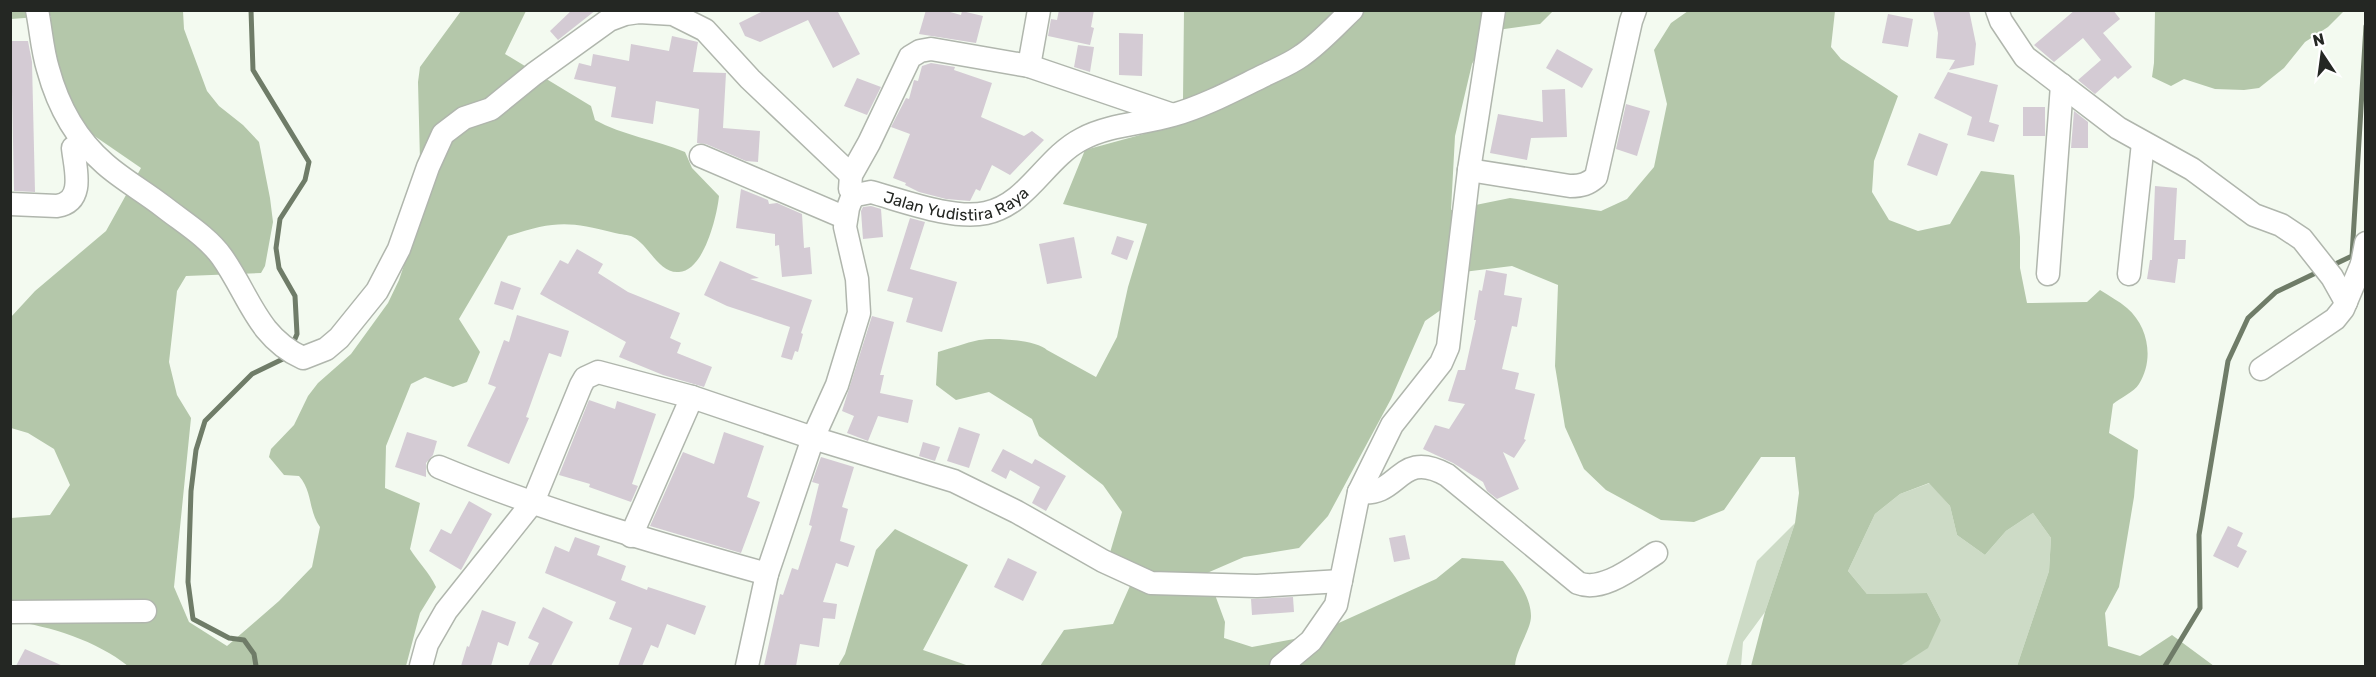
<svg xmlns="http://www.w3.org/2000/svg" width="2376" height="677" viewBox="0 0 2376 677" font-family="Rubik,sans-serif">
<style>
.green{fill:#cddbc6}
.forest{fill:#b4c7aa}
.lines{fill:none;stroke-linecap:round;stroke-linejoin:round}
.stream{stroke:#6f7c68;stroke-width:5}
.building{fill:#d4cbd4}
.minor-casing{stroke:#b0b6ad;stroke-width:25}
.minor{stroke:#fff;stroke-width:22}
.labels{text-anchor:middle;dominant-baseline:central;stroke-width:6;stroke-linejoin:round;paint-order:stroke}
.street-label{font-size:16px;fill:#242723;stroke:#fff}
</style>
<rect width="100%" height="100%" fill="#f3faf0"/>
<g class="green">
<path d="M 1930,483 L 1950,506 L 1957,535 L 1985,555 L 2006,531 L 2033,513 L 2051,538 L 2049,571 L 2017,666 L 1900,666 L 1941,620 L 1927,593 L 1867,594 L 1848,571 L 1875,514 L 1900,494 Z"/>
<path d="M 1795,523 L 1765,612 L 1743,642 L 1741,666 L 1726,666 L 1757,561 Z"/>
</g>
<g class="forest">
<path d="M 11,11 L 183,11 L 184,29 L 207,91 L 219,106 L 243,125 L 259,142 L 270,198 L 273,222 L 265,266 L 261,273 L 186,276 L 177,291 L 169,362 L 177,395 L 191,418 L 174,587 L 189,622 L 227,646 L 279,601 L 312,567 L 320,527 C 308,510 313,492 299,476 L 284,475 L 269,457 L 271,449 L 294,425 L 308,396 L 318,383 L 351,354 L 388,303 L 399,280 L 433,179 L 420,161 L 418,82 L 420,67 L 461,11 L 526,11 L 505,54 L 591,106 L 595,120 C 622,135 656,140 685,152 L 692,168 L 719,196 C 717,216 704,271 679,272 C 659,274 649,245 633,237 C 628,234 621,235 615,233 C 568,221 555,221 508,236 L 459,319 L 480,352 L 467,382 L 453,387 L 425,377 L 411,384 L 386,446 L 385,488 L 420,503 L 410,549 C 418,562 429,572 436,587 L 420,613 L 406,666 L 128,666 C 97,641 50,626 11,621 L 11,518 L 50,515 L 70,485 L 54,449 L 28,433 L 11,428 L 11,317 L 35,291 L 106,231 L 141,168 L 93,135 L 60,88 L 51,49 L 51,16 L 11,19 Z"/>
<path d="M 1184,11 L 1553,11 L 1540,24 L 1490,31 L 1472,64 L 1455,136 L 1451,210 L 1510,198 L 1601,211 L 1627,199 L 1654,167 L 1667,104 L 1654,50 L 1671,23 L 1688,11 L 1835,11 L 1831,47 L 1841,59 L 1898,96 L 1874,161 L 1872,192 L 1889,220 L 1918,231 L 1950,224 L 1981,171 L 2014,175 L 2020,237 L 2020,268 L 2027,303 L 2087,302 L 2100,290 C 2109,296 2119,301 2127,308 C 2149,327 2154,360 2139,384 C 2134,392 2120,398 2113,404 L 2109,433 L 2138,450 L 2134,497 L 2119,587 L 2105,613 L 2108,646 L 2140,656 L 2172,635 L 2214,666 L 2017,666 L 2049,571 L 2051,538 L 2033,513 L 2006,531 L 1985,555 L 1957,535 L 1950,506 L 1929,483 L 1900,494 L 1875,514 L 1848,571 L 1867,594 L 1927,593 L 1941,620 L 1928,648 L 1900,666 L 1751,666 L 1765,612 L 1795,523 L 1799,493 L 1795,457 L 1761,457 L 1724,510 L 1694,522 L 1661,520 L 1606,490 L 1584,469 L 1565,427 L 1555,366 L 1558,285 L 1512,266 L 1447,274 L 1445,307 L 1425,321 L 1391,399 L 1328,516 L 1299,548 L 1244,557 L 1207,573 L 1225,622 L 1224,638 L 1252,647 L 1310,636 L 1436,579 L 1462,558 L 1503,561 C 1515,576 1531,596 1531,616 C 1531,630 1516,649 1515,666 L 1040,666 L 1064,630 L 1113,624 L 1138,568 L 1109,556 L 1122,512 L 1103,485 L 1039,436 L 1032,419 L 989,392 L 956,400 L 936,385 L 938,352 C 952,348 965,343 979,340 C 993,337 1037,340 1047,350 L 1096,377 L 1117,337 L 1128,287 L 1147,224 L 1063,204 L 1085,150 L 1162,129 L 1183,99 Z"/>
<path d="M 2155,11 L 2344,11 L 2328,27 L 2305,42 L 2284,68 L 2259,88 L 2244,90 L 2215,89 L 2184,79 L 2171,86 L 2152,77 L 2154,63 Z"/>
<path d="M 895,529 L 968,565 L 923,650 L 969,666 L 838,666 L 845,654 L 876,550 Z"/>
</g>
<g class="lines">
<g class="stream">
<path d="M 251,10 L 253,70 L 309,162 L 305,180 L 280,219 L 276,248 L 279,268 L 295,296 L 297,334 L 292,346"/>
<path d="M 2331,266 L 2352,256 L 2366,26"/>
<path d="M 256,666 L 254,654 L 244,640 L 229,638 L 193,619 L 188,582 L 191,491 L 196,450 L 205,421 L 252,374 L 287,357"/>
<path d="M 2165,666 L 2200,608 L 2199,535 L 2228,361 L 2248,318 L 2276,292 L 2320,271"/>
</g>
</g>
<g class="building">
<path d="M 572,10 L 596,10 L 558,40 L 550,31 Z"/>
<path d="M 765,10 L 837,10 L 860,54 L 833,68 L 808,20 L 760,42 L 745,36 L 739,23 Z"/>
<path d="M 926,10 L 943,10 L 961,15 L 962,11 L 983,16 L 976,43 L 919,34 Z"/>
<path d="M 1059,10 L 1094,10 L 1091,27 L 1094,28 L 1090,45 L 1048,36 L 1051,19 L 1057,20 Z"/>
<path d="M 1933,10 L 1969,10 L 1976,44 L 1974,65 L 1949,70 L 1955,60 L 1936,58 L 1938,33 Z"/>
<path d="M 2075,10 L 2113,10 L 2120,19 L 2103,33 L 2132,67 L 2118,79 L 2115,76 L 2095,94 L 2078,80 L 2101,60 L 2083,38 L 2054,62 L 2034,45 Z"/>
<path d="M 1888,14 L 1913,19 L 1908,47 L 1882,43 Z"/>
<path d="M 1119,33 L 1143,34 L 1142,76 L 1119,75 Z"/>
<path d="M 672,36 L 698,42 L 693,72 L 726,73 L 723,128 L 760,131 L 758,162 L 746,161 L 706,144 L 697,143 L 699,109 L 656,101 L 653,124 L 611,117 L 616,87 L 574,79 L 579,63 L 591,66 L 593,54 L 629,61 L 631,44 L 669,51 Z"/>
<path d="M 11,41 L 28,41 L 32,62 L 35,192 L 14,191 Z"/>
<path d="M 1078,45 L 1094,47 L 1090,72 L 1074,67 Z"/>
<path d="M 1557,49 L 1593,69 L 1582,88 L 1546,68 Z"/>
<path d="M 931,63 L 955,67 L 954,70 L 992,83 L 981,117 L 1024,136 L 1032,131 L 1044,140 L 1010,175 L 992,165 L 980,191 L 976,189 L 970,201 L 946,199 L 919,192 L 905,185 L 906,183 L 893,178 L 910,134 L 891,127 L 906,98 L 909,99 L 914,80 L 918,81 L 922,66 Z"/>
<path d="M 1948,72 L 1998,85 L 1989,122 L 1999,125 L 1994,142 L 1967,135 L 1972,117 L 1934,98 Z"/>
<path d="M 857,78 L 881,87 L 867,115 L 844,106 Z"/>
<path d="M 1565,89 L 1567,137 L 1531,138 L 1527,160 L 1490,153 L 1498,114 L 1543,122 L 1542,90 Z"/>
<path d="M 1626,104 L 1650,111 L 1637,156 L 1616,149 Z"/>
<rect x="2023" y="107" width="22" height="29"/>
<path d="M 2074,111 L 2088,122 L 2088,148 L 2071,148 Z"/>
<path d="M 1919,133 L 1948,144 L 1937,176 L 1907,165 Z"/>
<path d="M 2155,186 L 2177,188 L 2174,240 L 2186,240 L 2185,259 L 2178,259 L 2175,283 L 2147,279 L 2150,260 L 2152,260 Z"/>
<path d="M 741,189 L 768,200 L 769,204 L 777,203 L 802,214 L 804,248 L 810,247 L 812,274 L 782,277 L 779,245 L 775,246 L 775,234 L 736,228 Z"/>
<path d="M 871,206 L 881,209 L 883,237 L 863,239 L 861,211 L 863,207 Z"/>
<path d="M 910,218 L 925,222 L 910,269 L 957,282 L 942,332 L 906,322 L 913,298 L 887,291 Z"/>
<path d="M 1117,236 L 1134,241 L 1127,260 L 1111,254 Z"/>
<path d="M 1074,237 L 1082,278 L 1047,284 L 1039,244 Z"/>
<path d="M 577,249 L 603,264 L 598,273 L 628,292 L 680,313 L 670,338 L 681,343 L 677,353 L 712,367 L 704,387 L 663,375 L 619,357 L 626,342 L 540,294 L 560,260 L 568,264 Z"/>
<path d="M 720,261 L 759,278 L 750,279 L 812,300 L 801,333 L 803,334 L 798,352 L 795,351 L 792,360 L 781,357 L 790,327 L 727,306 L 704,295 Z"/>
<path d="M 1486,270 L 1507,274 L 1504,295 L 1522,298 L 1517,327 L 1512,326 L 1502,369 L 1519,373 L 1515,389 L 1535,394 L 1524,439 L 1526,440 L 1514,458 L 1503,452 L 1519,489 L 1497,499 L 1487,491 L 1483,482 L 1453,463 L 1423,449 L 1435,425 L 1449,429 L 1465,404 L 1448,401 L 1458,370 L 1465,370 L 1476,320 L 1474,320 L 1479,290 L 1482,291 Z"/>
<path d="M 501,281 L 521,288 L 513,310 L 494,304 Z"/>
<path d="M 517,315 L 569,331 L 561,357 L 549,353 L 526,417 L 529,418 L 509,464 L 467,446 L 496,387 L 488,384 L 504,340 L 509,342 Z"/>
<path d="M 872,316 L 894,322 L 880,375 L 884,375 L 880,393 L 913,400 L 908,423 L 878,416 L 868,441 L 847,433 L 854,416 L 842,411 Z"/>
<path d="M 589,400 L 615,409 L 617,401 L 656,414 L 632,484 L 638,486 L 631,502 L 589,487 L 590,484 L 559,475 Z"/>
<path d="M 959,427 L 980,434 L 969,468 L 947,461 Z"/>
<path d="M 407,432 L 437,441 L 433,455 L 426,463 L 426,477 L 395,467 Z"/>
<path d="M 724,432 L 764,446 L 747,497 L 760,502 L 741,553 L 650,526 L 683,452 L 714,464 Z"/>
<path d="M 923,442 L 940,447 L 935,461 L 919,456 Z"/>
<path d="M 1003,449 L 1032,464 L 1035,459 L 1066,476 L 1046,511 L 1032,503 L 1040,487 L 1010,470 L 1006,479 L 991,471 Z"/>
<path d="M 821,457 L 854,467 L 842,507 L 848,509 L 840,541 L 855,546 L 848,567 L 836,563 L 823,602 L 837,604 L 835,619 L 823,618 L 819,647 L 800,644 L 796,666 L 764,666 L 780,594 L 783,595 L 792,568 L 798,570 L 812,526 L 809,525 L 819,484 L 812,482 Z"/>
<path d="M 469,501 L 492,514 L 461,570 L 429,551 L 441,529 L 451,534 Z"/>
<path d="M 2228,526 L 2243,533 L 2237,546 L 2247,551 L 2238,568 L 2213,556 Z"/>
<path d="M 1405,535 L 1410,559 L 1394,562 L 1389,538 Z"/>
<path d="M 575,537 L 600,546 L 597,555 L 626,566 L 621,580 L 647,590 L 648,587 L 706,606 L 695,635 L 667,624 L 658,648 L 651,645 L 642,666 L 618,666 L 632,628 L 609,619 L 616,602 L 545,573 L 555,546 L 569,552 Z"/>
<path d="M 1008,558 L 1037,572 L 1023,601 L 994,587 Z"/>
<path d="M 1293,597 L 1294,612 L 1252,615 L 1251,599 Z"/>
<path d="M 543,607 L 573,622 L 551,666 L 528,666 L 539,643 L 528,638 Z"/>
<path d="M 482,610 L 516,622 L 508,646 L 498,642 L 491,666 L 461,666 L 467,646 L 469,647 Z"/>
<path d="M 25,649 L 63,666 L 16,666 Z"/>
</g>
<g class="lines">
<g class="minor-casing">
<g id="minor">
<path d="M 37,10 C 41,29 42,50 48,69 C 58,106 76,139 105,164 C 123,180 145,192 164,207 C 183,222 208,237 222,257 C 249,295 257,337 303,358 L 326,349 L 339,338 L 377,291 L 399,249 L 428,167 L 443,134 L 464,118 L 491,109 L 534,74 L 609,20 L 625,14 L 639,12 L 673,14 L 705,30 L 750,79 L 851,175"/>
<path d="M 1997,10 L 2001,21 L 2025,57 L 2118,128 L 2192,169 L 2254,215 L 2281,225 L 2302,239 L 2332,277 L 2346,302"/>
<path d="M 1029,66 L 1039,10"/>
<path d="M 701,156 L 846,218"/>
<path d="M 1469,170 L 1570,186 C 1582,186 1588,184 1596,177 L 1631,21 L 1635,10"/>
<path d="M 850,189 L 851,175 L 869,143 L 910,57 L 920,51 L 931,49 L 1029,66 L 1170,114"/>
<path d="M 10,204 L 57,206 C 86,201 75,168 73,148"/>
<path d="M 2362,264 L 2366,243"/>
<path d="M 2048,274 L 2062,85"/>
<path d="M 2129,274 L 2143,143"/>
<path d="M 2261,369 L 2335,319 L 2343,309 L 2362,264 L 2366,264"/>
<path d="M 439,467 C 545,511 656,543 767,574"/>
<path d="M 1359,492 C 1400,498 1398,448 1447,475 L 1578,583 C 1603,593 1635,566 1656,553"/>
<path d="M 631,536 L 692,397"/>
<path d="M 10,612 L 145,611"/>
<path d="M 421,666 L 427,644 L 446,611 L 533,502 L 581,385 L 585,378 L 598,372 L 692,397 L 813,438 L 954,481 L 1017,512 L 1103,561 L 1151,583 L 1257,586 L 1341,581"/>
<path id="s1" d="M 747,666 L 767,574 L 813,438 L 837,385 L 859,313 L 857,279 L 845,227 L 848,208 L 851,200 L 856,195 L 871,192 C 904,201 953,220 986,213 C 1028,204 1045,158 1082,139 C 1110,124 1143,124 1173,115 C 1205,106 1236,89 1265,75 C 1277,69 1290,64 1301,56 C 1319,44 1336,25 1352,10"/>
<path d="M 1281,666 L 1311,641 L 1336,605 L 1359,492 L 1392,425 L 1441,363 L 1448,347 L 1469,170 L 1494,10"/>
</g>
</g>
<use href="#minor" class="minor"/>
</g>
<g class="labels">
<g class="street-label">
<text stroke="none"><textPath href="#s1" startOffset="598">Jalan Yudistira Raya</textPath></text>
</g>
</g>
<rect width="2376" height="677" fill="none" stroke="#242723" stroke-width="24"/>
<g transform="translate(2322 54) rotate(347)" stroke="#ffffff" stroke-width="4.5" paint-order="stroke">
<path d="M0-4.5L10 22L0 15L-10 22Z" fill="#242723"/>
<text y="-9" font-size="16" font-weight="bold" text-anchor="middle" fill="#242723">N</text>
</g>
</svg>
